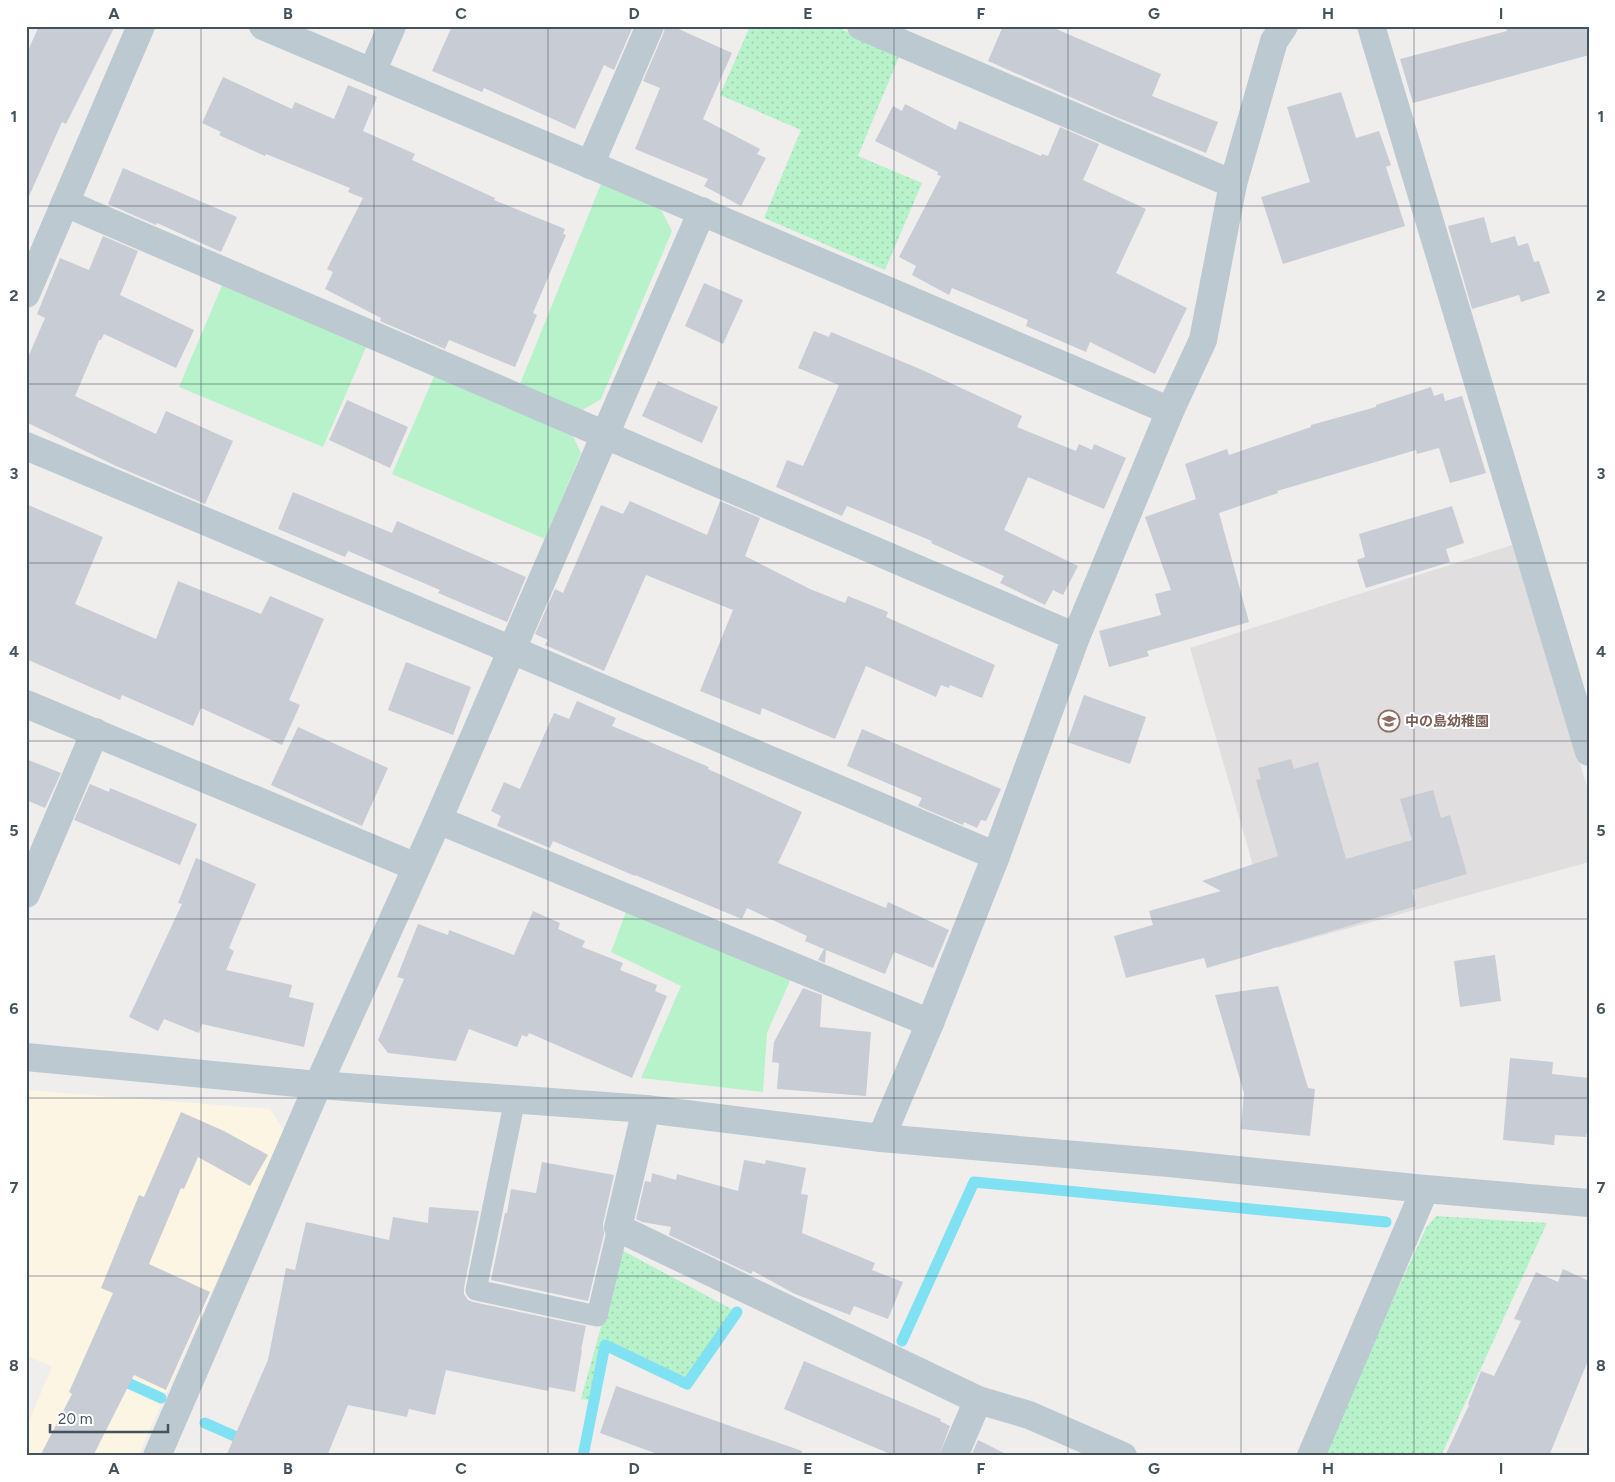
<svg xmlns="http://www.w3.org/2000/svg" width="1615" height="1482" viewBox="0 0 1615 1482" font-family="Figtree,'Noto Sans JP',sans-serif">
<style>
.commercial{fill:#fdf5e4}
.education{fill:#e1dedf}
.grass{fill:#b7f2cb}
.garden{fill:url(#garden-dots)}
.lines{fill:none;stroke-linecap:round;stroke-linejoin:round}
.stream{stroke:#80e1f3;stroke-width:11}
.building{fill:#c8ccd4}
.service{stroke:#bcc9d1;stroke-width:21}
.minor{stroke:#bcc9d1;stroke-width:28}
.tertiary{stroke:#bcc9d1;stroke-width:28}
.grid{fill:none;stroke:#44525c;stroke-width:1;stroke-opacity:0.55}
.labels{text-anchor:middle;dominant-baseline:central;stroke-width:4;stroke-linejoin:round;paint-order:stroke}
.education-label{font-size:14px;font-weight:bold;fill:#785e54;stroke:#fff;text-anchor:start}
.neatline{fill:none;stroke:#44525c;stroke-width:2}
.grid-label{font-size:16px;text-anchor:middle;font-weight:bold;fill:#44525c}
</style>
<defs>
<pattern id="garden-dots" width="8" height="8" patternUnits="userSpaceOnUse" patternTransform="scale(1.25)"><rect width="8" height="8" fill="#b7f2cb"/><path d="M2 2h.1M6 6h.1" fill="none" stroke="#9fd1b1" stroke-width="1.8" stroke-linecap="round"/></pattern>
</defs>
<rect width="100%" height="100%" fill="#f0eded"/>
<path class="commercial" d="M 26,1090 L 270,1109 L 284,1131 L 138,1456 L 26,1456 L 26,1428 L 52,1367 L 26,1355 Z"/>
<path class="education" d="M 1512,545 L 1589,793 L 1589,862 L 1277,948 L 1190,648 Z"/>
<g class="grass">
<path d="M 601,184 L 660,208 L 672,231 L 601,399 L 579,412 L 520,384 Z"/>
<path d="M 223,283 L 367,345 L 323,447 L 179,387 Z"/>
<path d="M 435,374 L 571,432 L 581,453 L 545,539 L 392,474 Z"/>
<path d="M 627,909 L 792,976 L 767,1033 L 763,1092 L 641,1078 L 681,986 L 611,952 Z"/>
</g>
<g class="garden">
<path d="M 750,26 L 834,26 L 900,54 L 858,156 L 922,183 L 885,270 L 764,218 L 801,130 L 720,95 Z"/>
<path d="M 1436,1216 L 1547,1223 L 1441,1456 L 1321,1456 L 1426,1228 Z"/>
<path d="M 618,1248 L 737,1312 L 687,1384 L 605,1345 L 595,1401 L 581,1399 L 602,1323 Z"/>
</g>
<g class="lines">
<g class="stream">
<path d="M 902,1341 L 974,1182 L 1386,1222"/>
<path d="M 117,1378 L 161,1398"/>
<path d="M 205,1423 L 248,1442"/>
<path d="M 583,1456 L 605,1345 L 687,1384 L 737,1312"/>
</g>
</g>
<g class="building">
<path d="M 39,26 L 115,26 L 66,124 L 62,122 L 26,203 L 26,55 Z"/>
<path d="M 452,26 L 633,26 L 614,70 L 604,65 L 575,129 L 484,88 L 482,92 L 432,71 Z"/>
<path d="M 665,26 L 672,26 L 732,53 L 703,119 L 760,149 L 757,154 L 766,158 L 741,206 L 704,186 L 708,179 L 635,149 L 660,88 L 643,81 L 664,32 Z"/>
<path d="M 1003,26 L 1049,26 L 1161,74 L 1152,96 L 1218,122 L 1206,153 L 1116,117 L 988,61 Z"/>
<path d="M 1505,26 L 1589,26 L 1589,55 L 1413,103 L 1400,59 L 1507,31 Z"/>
<path d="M 223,77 L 292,109 L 295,102 L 334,119 L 348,85 L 377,97 L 363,131 L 415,154 L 412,160 L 495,198 L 494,200 L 565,229 L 563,234 L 566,235 L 533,313 L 537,315 L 515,367 L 449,340 L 445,349 L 380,321 L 381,318 L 325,289 L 333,272 L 327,269 L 363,198 L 348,192 L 350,188 L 266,154 L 265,156 L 219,135 L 221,132 L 202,123 Z"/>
<path d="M 1341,92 L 1356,138 L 1379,131 L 1391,165 L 1386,167 L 1405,226 L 1283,264 L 1261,197 L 1310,182 L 1287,107 Z"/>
<path d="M 905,104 L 956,130 L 959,121 L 1041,156 L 1042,154 L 1048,156 L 1060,127 L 1099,144 L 1083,180 L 1146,209 L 1116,273 L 1187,308 L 1155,374 L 1090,342 L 1086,352 L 1026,326 L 1028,320 L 952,288 L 949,295 L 912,275 L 916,266 L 899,257 L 941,176 L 937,175 L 938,172 L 875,141 L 893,106 L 902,111 Z"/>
<path d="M 123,168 L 237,217 L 221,252 L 157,223 L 156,225 L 108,204 Z"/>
<path d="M 1484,217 L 1491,243 L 1515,236 L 1518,246 L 1528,243 L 1534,262 L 1539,261 L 1550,293 L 1521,302 L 1519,295 L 1472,309 L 1448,226 Z"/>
<path d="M 103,236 L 138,251 L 120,295 L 194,330 L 176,368 L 104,334 L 101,340 L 99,340 L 75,396 L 156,434 L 166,411 L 233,441 L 205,504 L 116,466 L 26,422 L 26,362 L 45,318 L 37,314 L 60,258 L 89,270 Z"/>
<path d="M 704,283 L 743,300 L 723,344 L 685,326 Z"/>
<path d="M 814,331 L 829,337 L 831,332 L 920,369 L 1022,416 L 1017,427 L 1076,451 L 1079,444 L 1092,450 L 1094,444 L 1126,458 L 1104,509 L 1028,477 L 1004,530 L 1078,566 L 1063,595 L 1053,590 L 1045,605 L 1000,583 L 1004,576 L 931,543 L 932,541 L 847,506 L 842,516 L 776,487 L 787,460 L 803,466 L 839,385 L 798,368 Z"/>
<path d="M 658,381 L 718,407 L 702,443 L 642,416 Z"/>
<path d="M 1431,387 L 1434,396 L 1443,393 L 1445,401 L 1462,396 L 1486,473 L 1450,483 L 1439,448 L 1417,454 L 1416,450 L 1277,491 L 1278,493 L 1219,513 L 1249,622 L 1147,651 L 1149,656 L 1109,667 L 1099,631 L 1161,615 L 1155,594 L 1171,590 L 1145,517 L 1196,499 L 1185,464 L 1227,449 L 1229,455 L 1311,427 L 1311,425 L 1376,407 L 1376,405 Z"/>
<path d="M 347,400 L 408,427 L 390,468 L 329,440 Z"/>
<path d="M 293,492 L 392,533 L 397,521 L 526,577 L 507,622 L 438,593 L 440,590 L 348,551 L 345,557 L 278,529 Z"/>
<path d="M 630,501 L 707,535 L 720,501 L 760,518 L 745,556 L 810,589 L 845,603 L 848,596 L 888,612 L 886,617 L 995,665 L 982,698 L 950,685 L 949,688 L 941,685 L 936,697 L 866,666 L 835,739 L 762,708 L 760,715 L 700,691 L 733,610 L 646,575 L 604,671 L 545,645 L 548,640 L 535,634 L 555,589 L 563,593 L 601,505 L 623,514 Z"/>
<path d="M 26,504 L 103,537 L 75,604 L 156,639 L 178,581 L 261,614 L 270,596 L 324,619 L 289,700 L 300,705 L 282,745 L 201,708 L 193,726 L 122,695 L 120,700 L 26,659 Z"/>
<path d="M 1452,506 L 1464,543 L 1446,549 L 1450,562 L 1366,588 L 1357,560 L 1365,557 L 1359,534 Z"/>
<path d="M 406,662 L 471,687 L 453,735 L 388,710 Z"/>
<path d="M 1084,695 L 1146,717 L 1130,764 L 1067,742 Z"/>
<path d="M 577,701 L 616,718 L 612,726 L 709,767 L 708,769 L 802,812 L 778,863 L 886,908 L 888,902 L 949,930 L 933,968 L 894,952 L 885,974 L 826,950 L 825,963 L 818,960 L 824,949 L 805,941 L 807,936 L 747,908 L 742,919 L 635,875 L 635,876 L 553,841 L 550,848 L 497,826 L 501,816 L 491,811 L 504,782 L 520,789 L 554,713 L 569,719 Z"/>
<path d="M 298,727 L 388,768 L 362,826 L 271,785 Z"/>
<path d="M 862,729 L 1001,789 L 986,821 L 981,820 L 977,828 L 964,822 L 963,825 L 918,806 L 922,798 L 847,766 Z"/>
<path d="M 26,759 L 61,773 L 45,808 L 26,800 Z"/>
<path d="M 1291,759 L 1294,769 L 1318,762 L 1346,859 L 1412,840 L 1400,799 L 1433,790 L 1441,818 L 1450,815 L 1467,874 L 1412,890 L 1416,906 L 1207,968 L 1204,958 L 1126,978 L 1114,936 L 1153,925 L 1149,911 L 1221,891 L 1202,881 L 1278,856 L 1256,780 L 1261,779 L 1258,768 Z"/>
<path d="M 90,784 L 109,792 L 110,788 L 197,824 L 180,865 L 74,820 Z"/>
<path d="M 196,858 L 256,884 L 229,948 L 234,951 L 226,970 L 292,985 L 289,997 L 314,1003 L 304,1047 L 202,1024 L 199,1033 L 164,1019 L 158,1031 L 129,1017 L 182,904 L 178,903 Z"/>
<path d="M 533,911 L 560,923 L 558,929 L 585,941 L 582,947 L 623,963 L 620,970 L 657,985 L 655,991 L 667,996 L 632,1078 L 529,1033 L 527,1037 L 522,1035 L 517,1047 L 469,1029 L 456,1061 L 388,1053 L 378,1040 L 404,979 L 397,977 L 418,924 L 448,935 L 449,930 L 514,955 Z"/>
<path d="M 1495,955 L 1501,1001 L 1460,1007 L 1454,961 Z"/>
<path d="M 1278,986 L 1308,1088 L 1315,1089 L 1310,1136 L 1241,1129 L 1244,1093 L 1215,995 Z"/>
<path d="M 803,988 L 822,995 L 820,1027 L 871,1032 L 866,1096 L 777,1089 L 779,1063 L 772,1062 L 774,1042 Z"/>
<path d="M 1510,1058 L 1553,1062 L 1552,1074 L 1589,1078 L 1589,1132 L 1587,1132 L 1586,1137 L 1555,1135 L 1554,1145 L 1503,1140 Z"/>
<path d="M 181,1112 L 224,1131 L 268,1155 L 250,1186 L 198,1157 L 184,1189 L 181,1188 L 149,1264 L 210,1292 L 166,1390 L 134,1375 L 93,1456 L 40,1456 L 72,1394 L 69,1392 L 113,1293 L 101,1288 L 139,1195 L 144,1197 Z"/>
<path d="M 744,1160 L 765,1164 L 766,1160 L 806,1168 L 801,1194 L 808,1195 L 802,1233 L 875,1263 L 872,1270 L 903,1282 L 888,1319 L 854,1306 L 850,1315 L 795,1294 L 753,1271 L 751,1274 L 669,1235 L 671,1227 L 642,1222 L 636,1219 L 645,1181 L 651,1182 L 652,1173 L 676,1180 L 677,1174 L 738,1191 Z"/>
<path d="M 542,1162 L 614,1175 L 603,1224 L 604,1234 L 588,1301 L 491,1280 L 505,1213 L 507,1213 L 511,1189 L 536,1193 Z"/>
<path d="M 429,1207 L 479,1211 L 464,1288 L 464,1294 L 468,1300 L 473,1302 L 586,1326 L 581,1350 L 582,1350 L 575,1392 L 549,1387 L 548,1391 L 446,1370 L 435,1415 L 409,1409 L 407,1417 L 348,1405 L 327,1456 L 226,1456 L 268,1360 L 286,1268 L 295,1270 L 306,1222 L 389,1240 L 393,1217 L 428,1223 Z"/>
<path d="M 1563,1269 L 1589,1281 L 1589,1358 L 1549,1456 L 1445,1456 L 1469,1405 L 1468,1404 L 1481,1371 L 1494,1376 L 1521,1321 L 1514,1319 L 1536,1272 L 1558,1282 Z"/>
<path d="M 804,1361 L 941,1419 L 940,1421 L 950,1426 L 939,1456 L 895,1456 L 784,1409 Z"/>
<path d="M 616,1386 L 802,1451 L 801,1456 L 663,1456 L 600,1433 Z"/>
<path d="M 978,1440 L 1010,1456 L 971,1456 Z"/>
</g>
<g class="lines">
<path class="service" d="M 515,1099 L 476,1290 L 597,1316 L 618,1228"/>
<g class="minor">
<path d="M 263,26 C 566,154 868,282 1170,411"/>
<path d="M 861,26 L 1233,184"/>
<path d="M 1371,26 L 1589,752"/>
<path d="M 372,72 L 392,26"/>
<path d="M 590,165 L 650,26"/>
<path d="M 65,203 L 1076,637"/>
<path d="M 26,294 L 141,26"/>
<path d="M 26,446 L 512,650 L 996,856"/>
<path d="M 26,704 L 416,867"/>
<path d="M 438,820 L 930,1023"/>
<path d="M 26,894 L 95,732"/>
<path d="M 646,1109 L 618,1228 L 978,1400 L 1029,1415 L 1123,1456"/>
<path d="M 881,1138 L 930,1023 L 996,856 L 1076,637 L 1170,411 L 1203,340 L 1233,184 L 1274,41 L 1284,26"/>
<path d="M 157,1456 L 318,1085 L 438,820 L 702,211"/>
<path d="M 954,1456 L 978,1400"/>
<path d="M 1311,1456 L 1425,1189"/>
</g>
<path class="tertiary" d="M 26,1057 L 318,1085 L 646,1109 L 881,1138 L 1169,1163 L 1425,1189 L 1589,1203"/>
</g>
<path class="grid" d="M 201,26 L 201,1456M 374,26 L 374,1456M 548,26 L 548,1456M 721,26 L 721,1456M 894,26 L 894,1456M 1068,26 L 1068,1456M 1241,26 L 1241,1456M 1414,26 L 1414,1456M 26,206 L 1589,206M 26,384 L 1589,384M 26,563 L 1589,563M 26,741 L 1589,741M 26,919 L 1589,919M 26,1098 L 1589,1098M 26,1276 L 1589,1276"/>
<defs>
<g id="school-ring" transform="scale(1.125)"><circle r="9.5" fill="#fff" stroke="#8d6e63" stroke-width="1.5"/><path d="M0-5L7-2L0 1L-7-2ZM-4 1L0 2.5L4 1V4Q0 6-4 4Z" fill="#8d6e63"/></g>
</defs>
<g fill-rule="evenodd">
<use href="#school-ring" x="1389" y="721"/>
</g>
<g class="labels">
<g class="education-label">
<text x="1405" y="721">中の島幼稚園</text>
</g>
</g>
<rect width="1615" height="1482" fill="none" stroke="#ffffff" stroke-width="55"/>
<path d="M50 1424v8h118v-8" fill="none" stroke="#44525c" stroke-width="2.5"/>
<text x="58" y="1424" font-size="15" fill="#44525c" stroke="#ffffff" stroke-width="4" paint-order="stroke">20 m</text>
<rect x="28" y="28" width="1560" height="1426" class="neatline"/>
<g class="grid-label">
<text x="114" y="19">A</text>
<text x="288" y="19">B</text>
<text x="461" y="19">C</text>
<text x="634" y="19">D</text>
<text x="808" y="19">E</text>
<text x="981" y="19">F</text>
<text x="1154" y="19">G</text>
<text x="1328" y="19">H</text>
<text x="1501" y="19">I</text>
<text x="14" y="122">1</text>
<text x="1601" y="122">1</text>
<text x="14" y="301">2</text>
<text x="1601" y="301">2</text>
<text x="14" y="479">3</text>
<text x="1601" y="479">3</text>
<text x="14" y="657">4</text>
<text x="1601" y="657">4</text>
<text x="14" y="836">5</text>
<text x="1601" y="836">5</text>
<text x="14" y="1014">6</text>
<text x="1601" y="1014">6</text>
<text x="14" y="1193">7</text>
<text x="1601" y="1193">7</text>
<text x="14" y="1371">8</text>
<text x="1601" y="1371">8</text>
<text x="114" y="1474">A</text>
<text x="288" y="1474">B</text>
<text x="461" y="1474">C</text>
<text x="634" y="1474">D</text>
<text x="808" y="1474">E</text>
<text x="981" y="1474">F</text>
<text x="1154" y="1474">G</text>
<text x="1328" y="1474">H</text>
<text x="1501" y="1474">I</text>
</g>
</svg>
